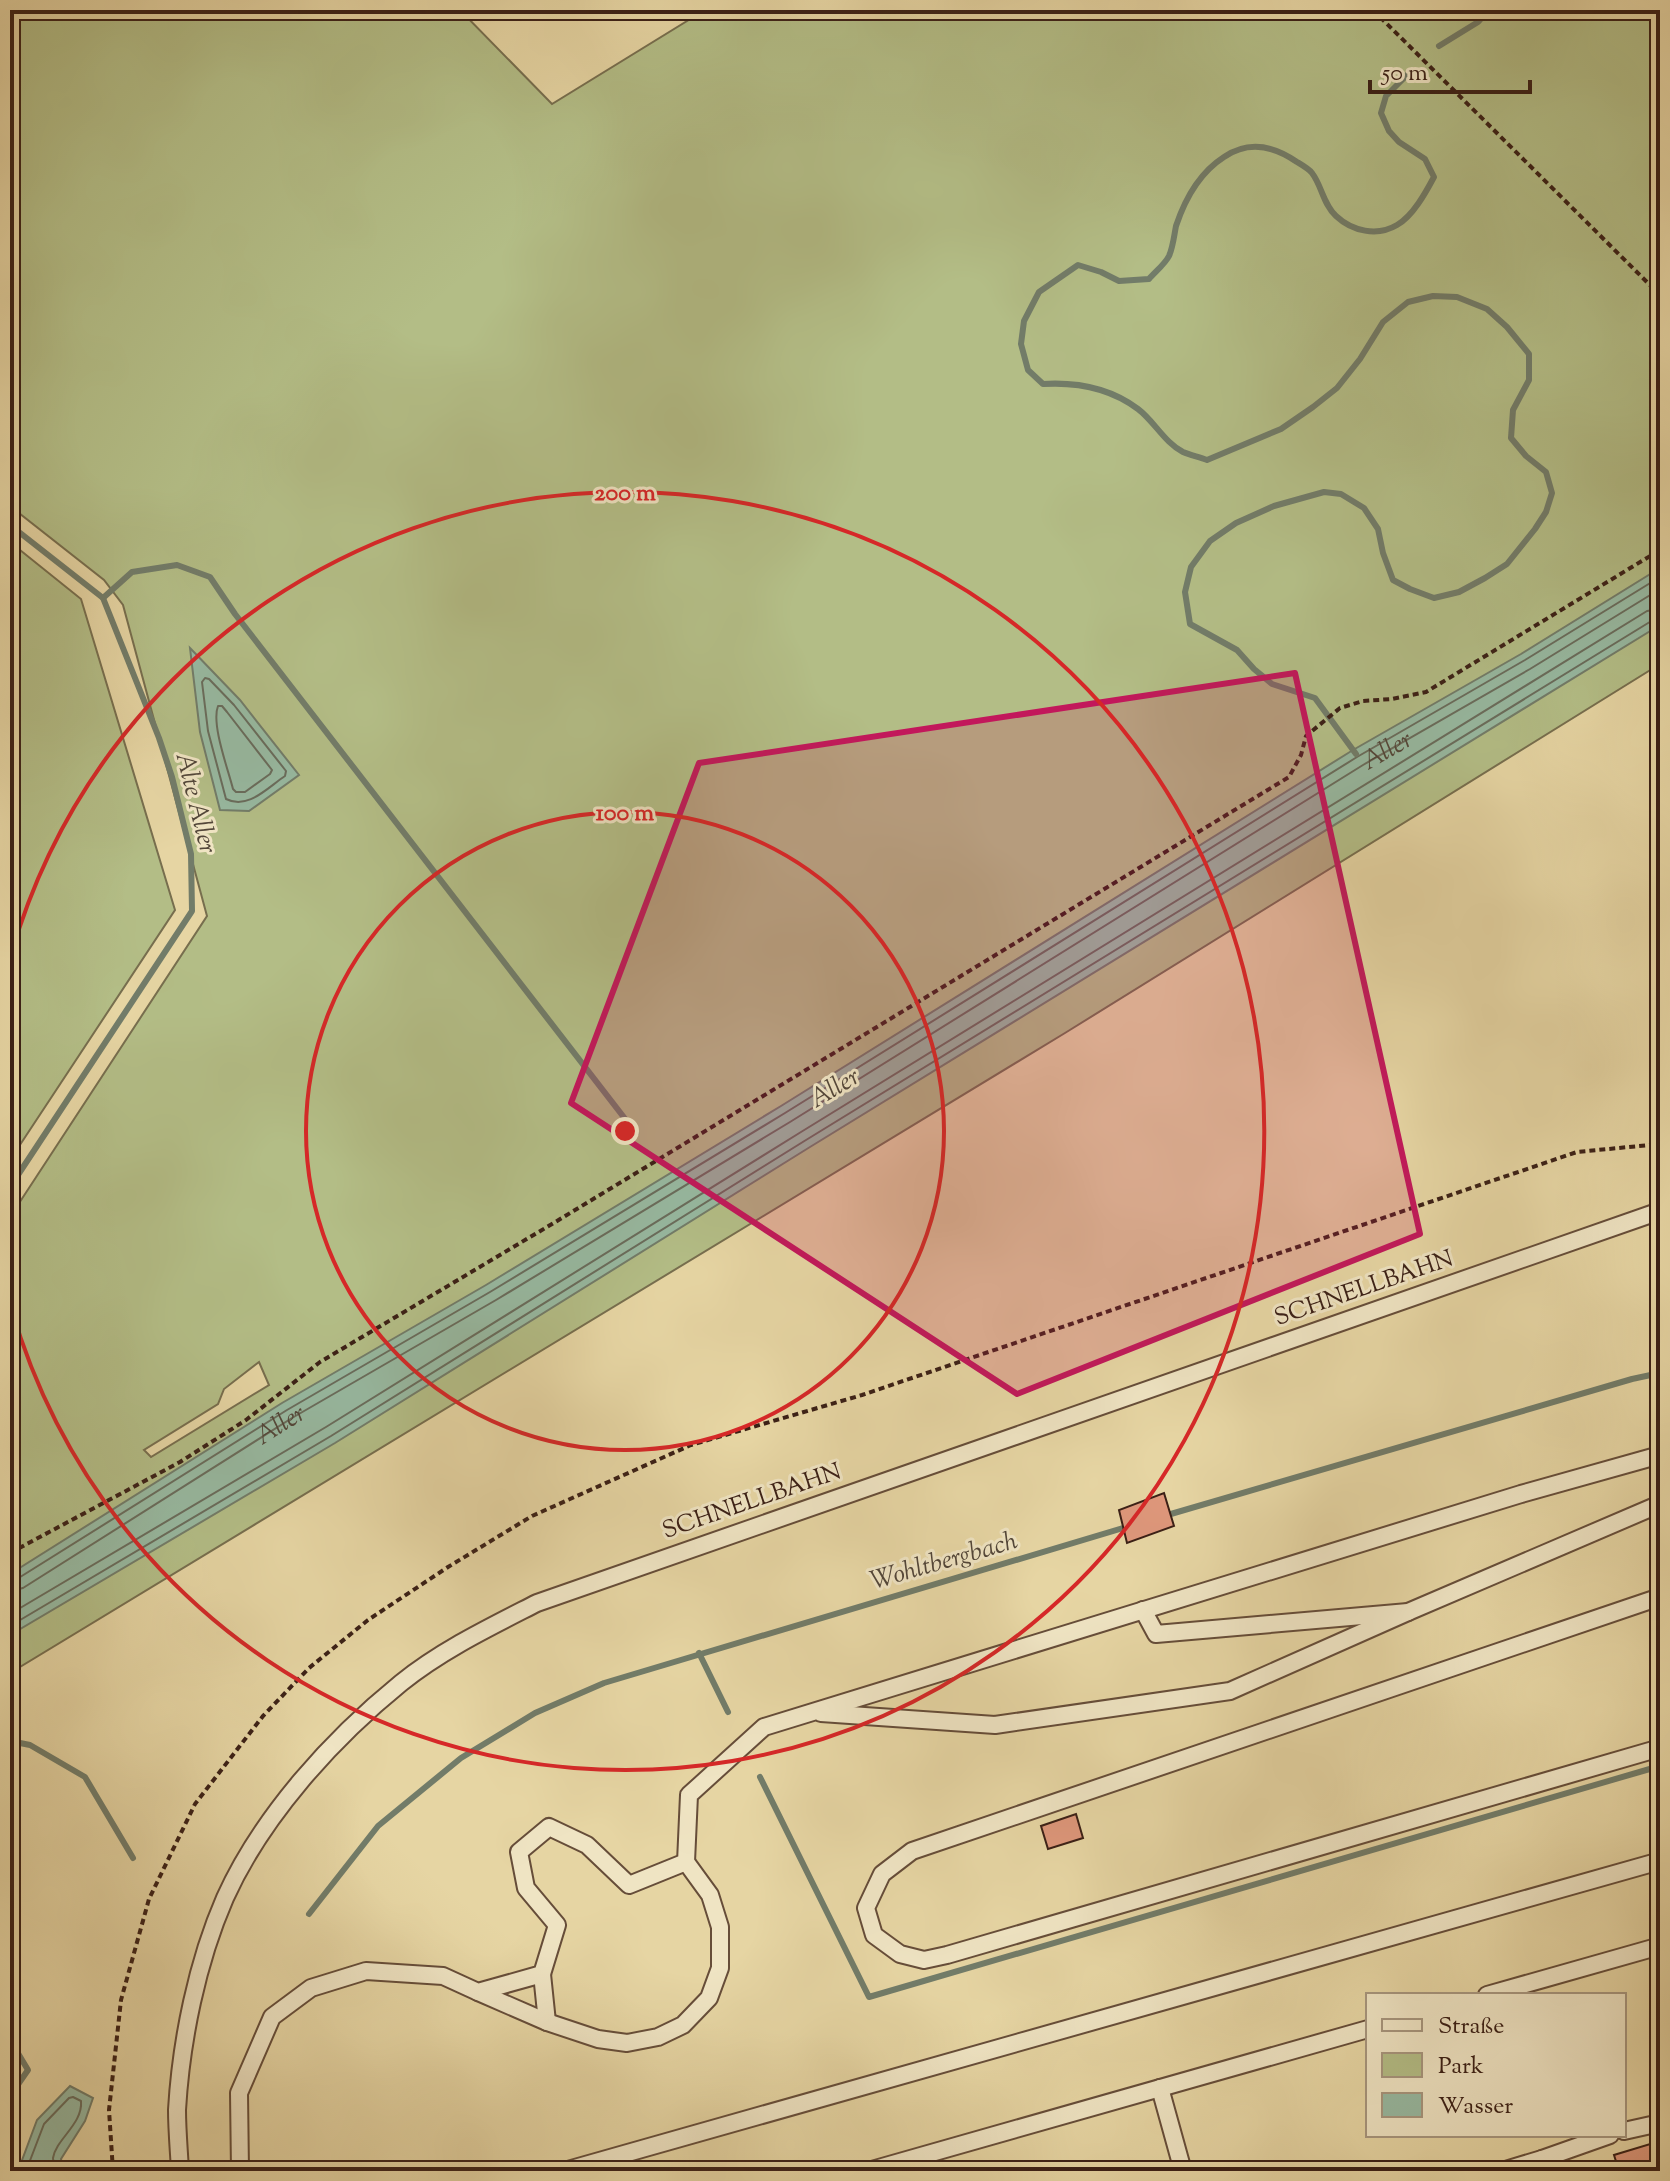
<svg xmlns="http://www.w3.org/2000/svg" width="1670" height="2181" viewBox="0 0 1670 2181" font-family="'Sorts Mill Goudy',serif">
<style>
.green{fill:#b3bd86;stroke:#776e4e;stroke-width:2;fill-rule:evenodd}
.water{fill:#97b9a1;stroke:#727c69;stroke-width:2}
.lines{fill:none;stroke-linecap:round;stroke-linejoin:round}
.shore{stroke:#696c5c;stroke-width:2}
.stream{stroke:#727c69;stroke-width:6}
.building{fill:#de977b;stroke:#3b2016;stroke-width:2}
.minor-casing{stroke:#664d39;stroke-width:20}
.path{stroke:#3b2016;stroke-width:4;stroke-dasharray:6 4;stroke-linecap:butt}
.minor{stroke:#efe4c3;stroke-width:16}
.marked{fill:#c2185b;fill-opacity:0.2;stroke:#c2185b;stroke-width:6;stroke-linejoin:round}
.ring{fill:none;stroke:#d62828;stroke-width:4}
.labels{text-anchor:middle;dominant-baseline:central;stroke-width:6;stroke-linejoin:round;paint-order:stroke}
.street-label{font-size:24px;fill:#3b2016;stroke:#efe4c3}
.water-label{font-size:26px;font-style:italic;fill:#524639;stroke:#efe4c3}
.centre{fill:#d62828;stroke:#efe4c3;stroke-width:4}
.ring-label{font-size:24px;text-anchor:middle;font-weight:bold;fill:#d62828;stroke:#efe4c3;stroke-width:6;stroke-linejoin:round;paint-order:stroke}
</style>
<rect width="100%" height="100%" fill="#e6d5a3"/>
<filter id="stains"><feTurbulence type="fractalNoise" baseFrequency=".0025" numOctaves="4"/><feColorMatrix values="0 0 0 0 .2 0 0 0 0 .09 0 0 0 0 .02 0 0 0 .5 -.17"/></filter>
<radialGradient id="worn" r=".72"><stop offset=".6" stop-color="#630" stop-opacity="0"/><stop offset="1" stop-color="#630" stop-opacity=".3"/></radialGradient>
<g class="green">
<path d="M 10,10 L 460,10 L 552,104 L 705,10 L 1660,10 L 1660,664 L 1065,1033 L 10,1673 L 10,1217 L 207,916 L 123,605 L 104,580 L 10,506 ZM 259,1362 L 269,1385 L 151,1457 L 144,1450 L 218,1404 L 224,1389 Z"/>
<path d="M 10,542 L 81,599 L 175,910 L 10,1160 Z"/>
</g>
<g class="water">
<path d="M 1660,568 L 1660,625 L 810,1147 L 335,1443 L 10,1635 L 10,1574 L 282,1403 L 486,1285 L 781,1106 L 1353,750 L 1521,654 Z"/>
<path d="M 190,648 L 240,700 L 299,775 L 249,811 L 220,810 L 200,732 Z"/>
<path d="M 70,2086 L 93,2098 L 85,2121 L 61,2159 L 63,2171 L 18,2171 L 37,2120 Z"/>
</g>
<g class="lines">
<g class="shore">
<path d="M 205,678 L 209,679 L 234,705 L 286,771 L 285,776 C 267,788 248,810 226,799 L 208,731 L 202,682 Z"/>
<path d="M 218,706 L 222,706 L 227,712 L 272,770 L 270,774 L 245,792 L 236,792 L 233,789 C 228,769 211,724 218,706 Z"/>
<path d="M 10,1581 L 17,1579 L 287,1410 L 490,1292 L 785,1113 L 1357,757 L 1525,660 L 1660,577"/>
<path id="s1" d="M 10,1591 L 23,1588 L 292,1418 L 496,1300 L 790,1122 L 1363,765 L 1530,669 L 1660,589"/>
<path d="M 10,1614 L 326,1427 L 801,1132 L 1647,611 L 1660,609"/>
<path d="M 10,1626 L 331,1436 L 806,1140 L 1653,620 L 1660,619"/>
<path d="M 26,2171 L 44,2124 L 69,2098 L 73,2097 L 81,2101 C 83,2124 56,2139 53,2158 C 53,2160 55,2169 55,2171"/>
</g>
<g class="stream">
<path d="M 1439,46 L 1478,22 L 1489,10"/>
<path d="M 10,525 L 103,598 L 159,738 L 172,777 L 191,854 L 192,911 L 10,1187"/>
<path d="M 103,598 L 132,572 L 177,565 L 210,577 L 235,614 L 636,1133"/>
<path d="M 1356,754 L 1315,698 L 1272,684 L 1254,669 L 1237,650 L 1190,624 L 1185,592 L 1191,567 L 1210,541 L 1236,523 L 1274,506 L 1324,492 L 1341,494 L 1364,508 L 1378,529 L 1383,553 L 1393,580 L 1410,589 L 1434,598 L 1459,592 L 1485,578 L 1507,564 L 1535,529 L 1546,512 L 1552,493 L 1546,472 L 1526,456 L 1511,438 L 1513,410 L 1529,380 L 1529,354 L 1507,327 L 1487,309 L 1457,297 L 1433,296 L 1408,302 L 1383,322 L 1360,359 L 1337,388 L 1313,407 L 1281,429 L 1207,460 C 1199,457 1190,455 1183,452 C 1165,443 1154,421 1138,409 C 1110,388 1076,382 1043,384 L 1028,370 L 1021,344 L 1024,321 L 1039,292 L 1078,265 L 1101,272 L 1119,281 L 1149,279 C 1155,272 1165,264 1169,256 C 1173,247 1174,236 1176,226 C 1185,199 1199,173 1224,157 C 1249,140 1274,146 1297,162 C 1302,165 1309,169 1312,173 C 1322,186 1323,204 1336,216 C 1352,231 1377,237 1397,225 C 1413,216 1426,192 1434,177 L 1425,159 L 1399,142 L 1389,131 L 1381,113 L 1386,96 L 1410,72"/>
<path d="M 1164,1516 L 1632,1379 L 1660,1373"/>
<path d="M 699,1653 L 728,1712"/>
<path d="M 10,1741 L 30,1745 L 85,1777 L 133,1858"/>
<path d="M 760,1777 L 869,1997 L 1660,1766"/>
<path d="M 309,1914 L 378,1826 L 461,1758 L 535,1713 L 604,1683 L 1130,1526"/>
<path d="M 10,2040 L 28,2070 L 10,2096"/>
</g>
</g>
<g class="building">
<path d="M 1164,1493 L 1174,1526 L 1127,1543 L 1119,1510 Z"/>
<path d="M 1076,1814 L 1083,1838 L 1048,1849 L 1041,1826 Z"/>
<path d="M 1660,2141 L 1660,2171 L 1619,2171 L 1614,2155 Z"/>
</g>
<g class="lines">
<g class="minor-casing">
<g id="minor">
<path d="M 1660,1597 L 912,1851 L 882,1874 L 866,1908 L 874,1935 L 900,1954 L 924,1960 L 947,1955 L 1660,1748"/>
<path d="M 1143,1610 L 1156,1634 L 1408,1612 L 1660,1504"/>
<path d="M 821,1713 L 995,1725 L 1230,1691 L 1408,1612"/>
<path d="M 542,1974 L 547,2022"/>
<path d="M 478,1992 L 547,2022 L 598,2039 L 627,2043 L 658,2037 L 683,2025 L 709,1998 L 720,1968 L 720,1927 L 710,1895 L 686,1862"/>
<path d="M 1487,1995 L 1660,1946"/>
<path d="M 1160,2088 L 1183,2171"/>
<path d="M 1624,2131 L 1660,2123"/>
<path d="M 180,2171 C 179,2151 177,2130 177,2110 C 181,2041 197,1962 225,1898 C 262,1816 332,1739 401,1683 C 442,1650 490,1627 537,1603 L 1660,1211"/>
<path d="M 240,2171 L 239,2093 L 272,2017 L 311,1988 L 366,1971 L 443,1976 L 478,1992 L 542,1974 L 557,1925 L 526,1888 L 519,1852 L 549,1827 L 587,1845 L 629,1885 L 686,1862 L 689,1795 L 764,1727 L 1521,1494 L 1660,1455"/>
<path d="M 564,2171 L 1660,1861"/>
<path d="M 868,2171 L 1368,2029"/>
<path d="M 1502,2171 L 1542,2159"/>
<path d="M 1546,2171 L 1542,2159 L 1610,2135"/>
</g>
</g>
<g class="path">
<path d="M 1373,10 L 1660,295"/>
<path d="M 10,1553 L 180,1462 L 246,1420 L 320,1362 L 552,1224 L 1289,777 L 1301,755 L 1306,736 L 1340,708 L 1363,701 L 1392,699 L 1426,692 L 1660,550"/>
<path d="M 113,2171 L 109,2110 L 121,2000 L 149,1899 L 195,1804 L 263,1716 L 309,1668 L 368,1620 L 448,1567 L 532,1516 L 691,1445 L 862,1395 L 1577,1152 L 1660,1144"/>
</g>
<use href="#minor" class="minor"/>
</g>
<path class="marked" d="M 1295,673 L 1420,1234 L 1017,1394 L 571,1103 L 699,763 Z"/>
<g class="ring">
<circle cx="625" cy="1131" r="319"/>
<path d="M11 955A639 639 0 1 1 11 1307"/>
</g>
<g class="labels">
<g class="street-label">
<text transform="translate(1364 1289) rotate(-19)">SCHNELLBAHN</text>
<text transform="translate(752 1502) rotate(-19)">SCHNELLBAHN</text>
</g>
<g class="water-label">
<text stroke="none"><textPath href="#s1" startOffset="1614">Aller</textPath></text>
<text transform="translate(195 803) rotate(76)">Alte Aller</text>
<text transform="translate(835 1089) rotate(-31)">Aller</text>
<text stroke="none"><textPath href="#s1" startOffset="318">Aller</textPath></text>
<text transform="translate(944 1562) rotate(-16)">Wohltbergbach</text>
</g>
</g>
<circle cx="625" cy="1131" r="12" class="centre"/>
<g class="ring-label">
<text x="625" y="500">200 m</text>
<text x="625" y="820">100 m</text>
</g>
<rect width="1670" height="2181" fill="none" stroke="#e6d5a3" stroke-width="40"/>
<rect x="12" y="12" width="1646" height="2157" fill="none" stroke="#3b2016" stroke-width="4"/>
<rect x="20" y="20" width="1630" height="2141" fill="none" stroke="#3b2016" stroke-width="2"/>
<rect x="1366" y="1993" width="260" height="144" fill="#efe4c3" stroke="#a7967e" stroke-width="2"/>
<rect x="1382" y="2019" width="40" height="12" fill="#efe4c3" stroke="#a7967e" stroke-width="2"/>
<text x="1438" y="2033" font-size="24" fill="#3b2016">Straße</text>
<rect x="1382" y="2053" width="40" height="24" fill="#b3bd86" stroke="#a7967e" stroke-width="2"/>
<text x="1438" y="2073" font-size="24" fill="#3b2016">Park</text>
<rect x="1382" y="2093" width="40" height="24" fill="#97b9a1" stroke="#a7967e" stroke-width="2"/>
<text x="1438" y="2113" font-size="24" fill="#3b2016">Wasser</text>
<path d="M1370 80v12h160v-12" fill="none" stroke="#3b2016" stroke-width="4"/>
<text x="1382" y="80" font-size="24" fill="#3b2016" stroke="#efe4c3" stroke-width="6" paint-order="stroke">50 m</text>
<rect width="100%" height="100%" filter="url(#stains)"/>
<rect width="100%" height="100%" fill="url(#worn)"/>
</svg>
